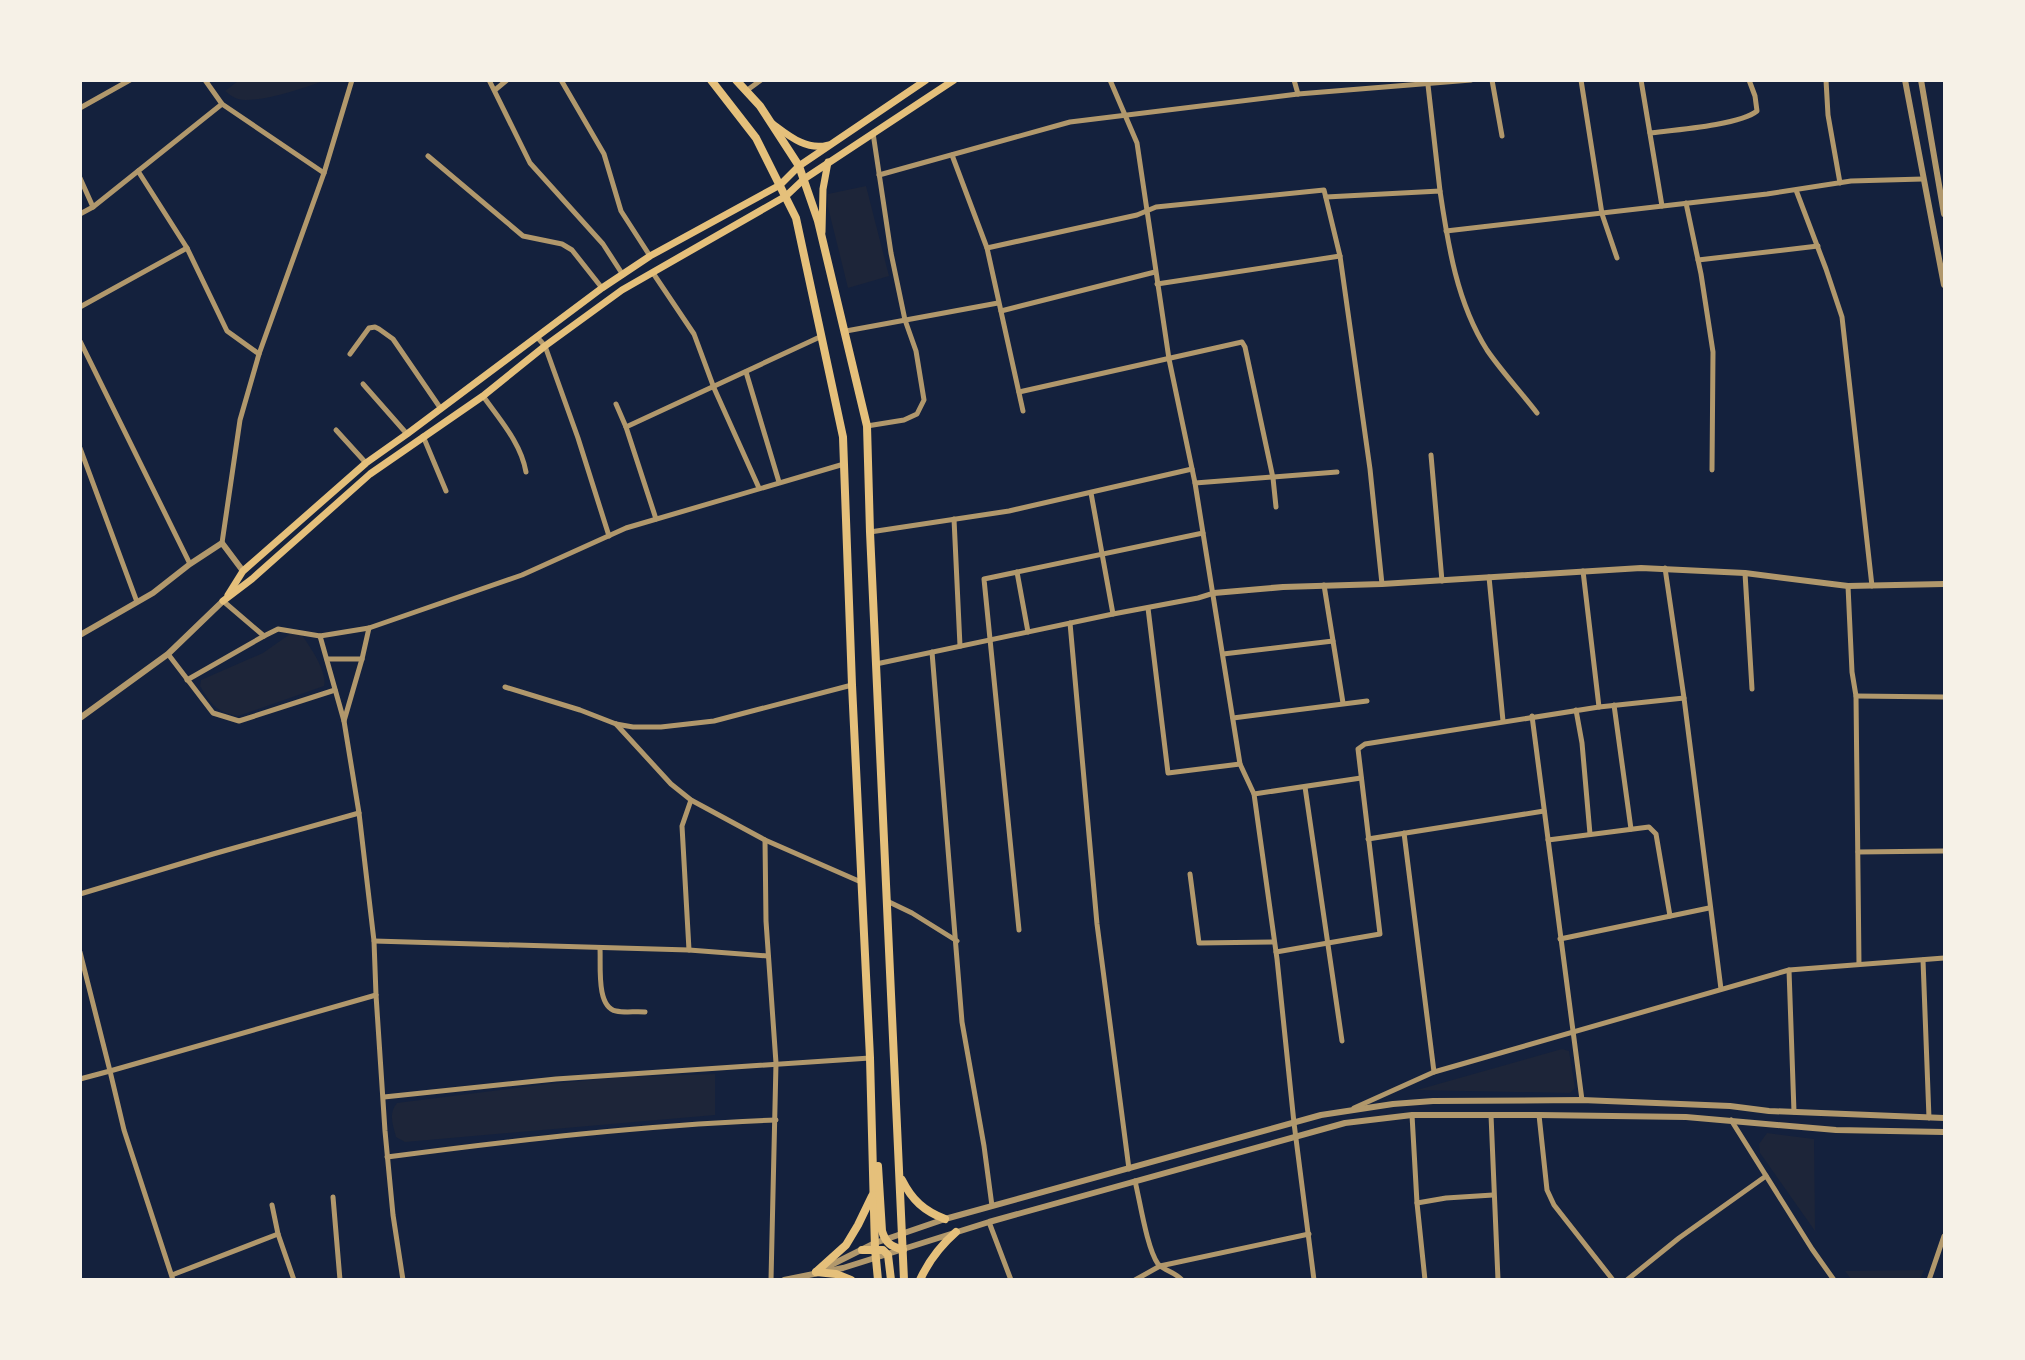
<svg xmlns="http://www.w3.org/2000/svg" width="2025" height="1360" viewBox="0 0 2025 1360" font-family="'Times New Roman',serif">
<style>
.green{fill:#1d2539}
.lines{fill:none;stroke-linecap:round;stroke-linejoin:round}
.minor{stroke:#b1986c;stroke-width:5}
.tertiary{stroke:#b1986c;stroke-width:6}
.secondary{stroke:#e5c07b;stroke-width:7}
.primary{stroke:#e5c07b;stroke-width:8}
</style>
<rect width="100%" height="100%" fill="#14213d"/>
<g class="green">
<path d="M 238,81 L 238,80 L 323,81 C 302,89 268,100 245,100 C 237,100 231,96 225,91 Z"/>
<path d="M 866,186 L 889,276 L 848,288 L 828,207 L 828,194 Z"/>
<path d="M 290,634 L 301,634 C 309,645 328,672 324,686 L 238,716 C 216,712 211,704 200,686 L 201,680 L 263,653 Z"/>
<path d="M 1562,1049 L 1569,1051 L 1575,1088 L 1570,1093 L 1417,1090 Z"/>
<path d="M 715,1074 L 715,1115 L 405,1142 L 396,1137 C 393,1125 388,1114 397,1103 L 548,1084 L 626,1077 Z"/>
<path d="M 1767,1133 L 1814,1139 L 1815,1231 L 1760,1153 L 1759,1144 Z"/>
<path d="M 1924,1270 L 1920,1280 L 1851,1279 L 1845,1271 Z"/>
</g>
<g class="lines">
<g class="minor">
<path d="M 205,80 L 222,104 L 324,173"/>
<path d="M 489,80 L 530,163 L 603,244 L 623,275"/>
<path d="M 561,80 L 604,154 L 621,211 L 650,256"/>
<path d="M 1110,80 L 1137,143 L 1169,359 L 1195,483 L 1240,764 L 1254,794 L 1277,959 L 1294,1123 L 1314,1280"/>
<path d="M 1294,80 L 1298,94"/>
<path d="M 1492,80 L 1502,136"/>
<path d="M 1581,80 L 1602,214 L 1617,258"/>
<path d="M 1641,80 L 1662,206"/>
<path d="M 1826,80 L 1828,115 L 1840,183"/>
<path d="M 1428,85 L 1440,191"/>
<path d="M 495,90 L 507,80"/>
<path d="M 746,91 L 761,80"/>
<path d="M 80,108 L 130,80"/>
<path d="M 1650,133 C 1674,130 1740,125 1757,111 L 1755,96 L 1749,80"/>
<path d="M 952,155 L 987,248 L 1023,411"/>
<path d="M 428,156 L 523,236 L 562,244 L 572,250 L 602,288"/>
<path d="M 138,171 L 187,248 L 227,331 L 259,354"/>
<path d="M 879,175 L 1070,122 L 1298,94 L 1471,80"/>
<path d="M 80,178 L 93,207"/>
<path d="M 1796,190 L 1826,269 L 1842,317 L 1872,586"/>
<path d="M 1326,197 L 1440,191 C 1448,245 1457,303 1487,350 C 1502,372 1521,392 1537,413"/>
<path d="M 1686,203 L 1701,274 L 1713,352 L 1712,470"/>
<path d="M 80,214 L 93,207 L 222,104"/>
<path d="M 1446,231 L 1767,194 L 1851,181 L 1923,179"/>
<path d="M 987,248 L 1137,215 L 1156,207 L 1324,190 L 1340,256 L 1370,469 L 1382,584"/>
<path d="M 1698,260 L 1818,246"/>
<path d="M 653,273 L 694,334 L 714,388 L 759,488"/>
<path d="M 1157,284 L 1340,256"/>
<path d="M 80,307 L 187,248"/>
<path d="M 1001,311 L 1155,272"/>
<path d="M 846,331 L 998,303"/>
<path d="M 537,337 L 545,346 L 578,438 L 609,536"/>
<path d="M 80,341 L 190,564"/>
<path d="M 350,354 L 369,328 L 375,327 L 379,329 L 393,339 L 441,409"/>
<path d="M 746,372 L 779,482"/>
<path d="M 363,384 L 407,434"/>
<path d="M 1019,392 L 1242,342 L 1245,347 L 1273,478 L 1276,507"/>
<path d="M 483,396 C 500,420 521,443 526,472"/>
<path d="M 616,404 L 626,427 L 656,519"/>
<path d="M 867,426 L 904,420 L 917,414 L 924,400 L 916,351 L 905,320 L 891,253 L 873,133"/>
<path d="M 626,427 L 822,336"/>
<path d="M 336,430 L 366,463"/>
<path d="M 423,436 L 446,491"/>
<path d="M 80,448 L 137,602"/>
<path d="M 1431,455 L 1442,581"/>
<path d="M 1195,483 L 1337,472"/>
<path d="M 1091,493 L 1113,614"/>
<path d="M 954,519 L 960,646"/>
<path d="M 870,532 L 1009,511 L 1192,469"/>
<path d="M 222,543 L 240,420 L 259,354 L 324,173 L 352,80"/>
<path d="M 1665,568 L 1684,698 L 1721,989"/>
<path d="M 1583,571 L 1599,707"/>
<path d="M 1017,572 L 1028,632"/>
<path d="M 1745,573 L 1752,689"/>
<path d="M 1489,577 L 1503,721"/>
<path d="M 1324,585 L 1343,703"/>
<path d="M 1848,586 L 1852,672 L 1856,696 L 1859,964"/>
<path d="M 223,601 L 264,636 L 278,629 L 320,636 L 369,628 L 522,575 L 626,528 L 844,464"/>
<path d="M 1148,608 L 1168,773 L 1240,764"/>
<path d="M 1070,623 L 1097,924 L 1129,1169"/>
<path d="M 369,628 L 362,659 L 344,721 L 359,813 L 374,941 L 376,995 L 385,1131 L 393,1215 L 403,1280"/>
<path d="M 320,636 L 344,721"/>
<path d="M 932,652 L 962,1022 L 984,1146 L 992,1206"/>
<path d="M 168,654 L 213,713 L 239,721 L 335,690"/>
<path d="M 1223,654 L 1333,641"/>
<path d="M 327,659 L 362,659"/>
<path d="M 876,664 L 1113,614 L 1198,598 L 1214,593"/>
<path d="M 187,680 L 264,636"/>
<path d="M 505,687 L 580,710 L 616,724 L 633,727 L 661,727 L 714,721 L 852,685"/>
<path d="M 1856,696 L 1944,697"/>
<path d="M 1614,705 L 1631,829"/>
<path d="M 1576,710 L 1582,743 L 1590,834"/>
<path d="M 1532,716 L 1582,1100"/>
<path d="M 1233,718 L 1367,701"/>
<path d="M 616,724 L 671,784 L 691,800 L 765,840 L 861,882"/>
<path d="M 1305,787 L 1342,1041"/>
<path d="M 1254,794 L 1361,778"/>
<path d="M 1404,833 L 1434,1072"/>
<path d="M 1368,839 L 1544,811"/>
<path d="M 765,840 L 766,921 L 776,1063 L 771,1280"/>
<path d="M 1548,840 L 1649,827 L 1656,834 L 1670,916"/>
<path d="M 1858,852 L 1944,851"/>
<path d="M 1190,874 L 1199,943 L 1274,942"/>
<path d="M 80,894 L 213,854 L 359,813"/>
<path d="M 887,901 L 912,913 L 957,941"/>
<path d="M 1019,930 L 984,579 L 1203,533"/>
<path d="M 1560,939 L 1709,908"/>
<path d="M 374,941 L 689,950 L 768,956"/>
<path d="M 600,949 C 601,965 596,1007 616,1011 C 625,1013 636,1011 645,1012"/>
<path d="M 689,950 L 682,826 L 691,800"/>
<path d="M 80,952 L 110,1071 L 80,1079"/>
<path d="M 1276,952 L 1380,934 L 1358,749 L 1365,744 L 1599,707 L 1684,698"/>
<path d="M 1923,960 L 1929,1118"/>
<path d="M 1789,970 L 1794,1112"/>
<path d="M 384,1097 L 556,1079 L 870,1058"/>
<path d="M 1354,1108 L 1434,1072 L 1789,970 L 1944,958"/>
<path d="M 1412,1115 L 1417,1203 L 1425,1280"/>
<path d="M 1491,1115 L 1498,1280"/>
<path d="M 1539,1115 L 1547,1190 L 1554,1205 L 1613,1280"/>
<path d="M 1731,1120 L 1812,1249 L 1834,1280"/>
<path d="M 387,1157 C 516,1140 646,1125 776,1120"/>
<path d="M 1135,1181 C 1140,1201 1147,1249 1158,1264 C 1165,1271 1175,1272 1182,1280"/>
<path d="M 333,1197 L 340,1280"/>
<path d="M 1417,1203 L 1446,1198 L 1493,1195"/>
<path d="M 272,1205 L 278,1234 L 294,1280"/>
<path d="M 989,1222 L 1011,1280"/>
<path d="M 172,1275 L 278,1234"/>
<path d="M 173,1280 L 124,1130 L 110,1071 L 376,995"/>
<path d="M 1135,1280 L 1160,1266 L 1309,1234"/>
<path d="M 1627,1280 L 1679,1238 L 1766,1176"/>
<path d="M 1929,1280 L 1944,1236"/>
</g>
<g class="tertiary">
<path d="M 1905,80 L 1944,285"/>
<path d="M 1921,80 L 1944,214"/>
<path d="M 1214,593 L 1283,587 L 1382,584 L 1641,568 L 1745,573 L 1848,586 L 1944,584"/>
<path d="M 80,635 L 153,593 L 190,564 L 222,543 L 243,571"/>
<path d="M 80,718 L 168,654 L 223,601"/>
<path d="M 825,1268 L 875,1243 L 945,1219 L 1321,1115 L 1393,1104 L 1433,1101 L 1582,1100 L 1730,1106 L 1769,1111 L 1944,1118"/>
<path d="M 784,1280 L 843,1268 L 989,1222 L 1345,1123 L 1412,1115 L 1539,1115 L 1686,1117 L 1836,1130 L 1944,1132"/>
</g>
<g class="secondary">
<path d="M 773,124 C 789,136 807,151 828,145"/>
<path d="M 822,232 L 823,189 L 828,162"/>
<path d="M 228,595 L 243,571 L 366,463 L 407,434 L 602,288 L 650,256 L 780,185 L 799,166 L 926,80"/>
<path d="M 223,601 L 252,579 L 370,474 L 483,396 L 545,346 L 622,290 L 786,196 L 804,179 L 954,80"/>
</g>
<g class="primary">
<path d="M 711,80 L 756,138 L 796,218 L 843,437 L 852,685 L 870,1058 L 875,1249 L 878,1280"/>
<path d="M 736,80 L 760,106 L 799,166 L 818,221 L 867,426 L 870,532 L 904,1280"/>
<path d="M 878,1166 L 882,1231 C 886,1244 891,1246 903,1250"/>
<path d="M 902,1180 C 912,1200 924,1211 945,1219"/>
<path d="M 862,1250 L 883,1250 L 888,1255 L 891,1280"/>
<path d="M 816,1272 L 846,1245 L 858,1225 L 872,1196"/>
<path d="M 816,1272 L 836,1274 L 851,1280"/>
<path d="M 920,1280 C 929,1260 940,1246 956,1232"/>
</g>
</g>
<rect width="2025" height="1360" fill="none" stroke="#f6f1e7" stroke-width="164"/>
</svg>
